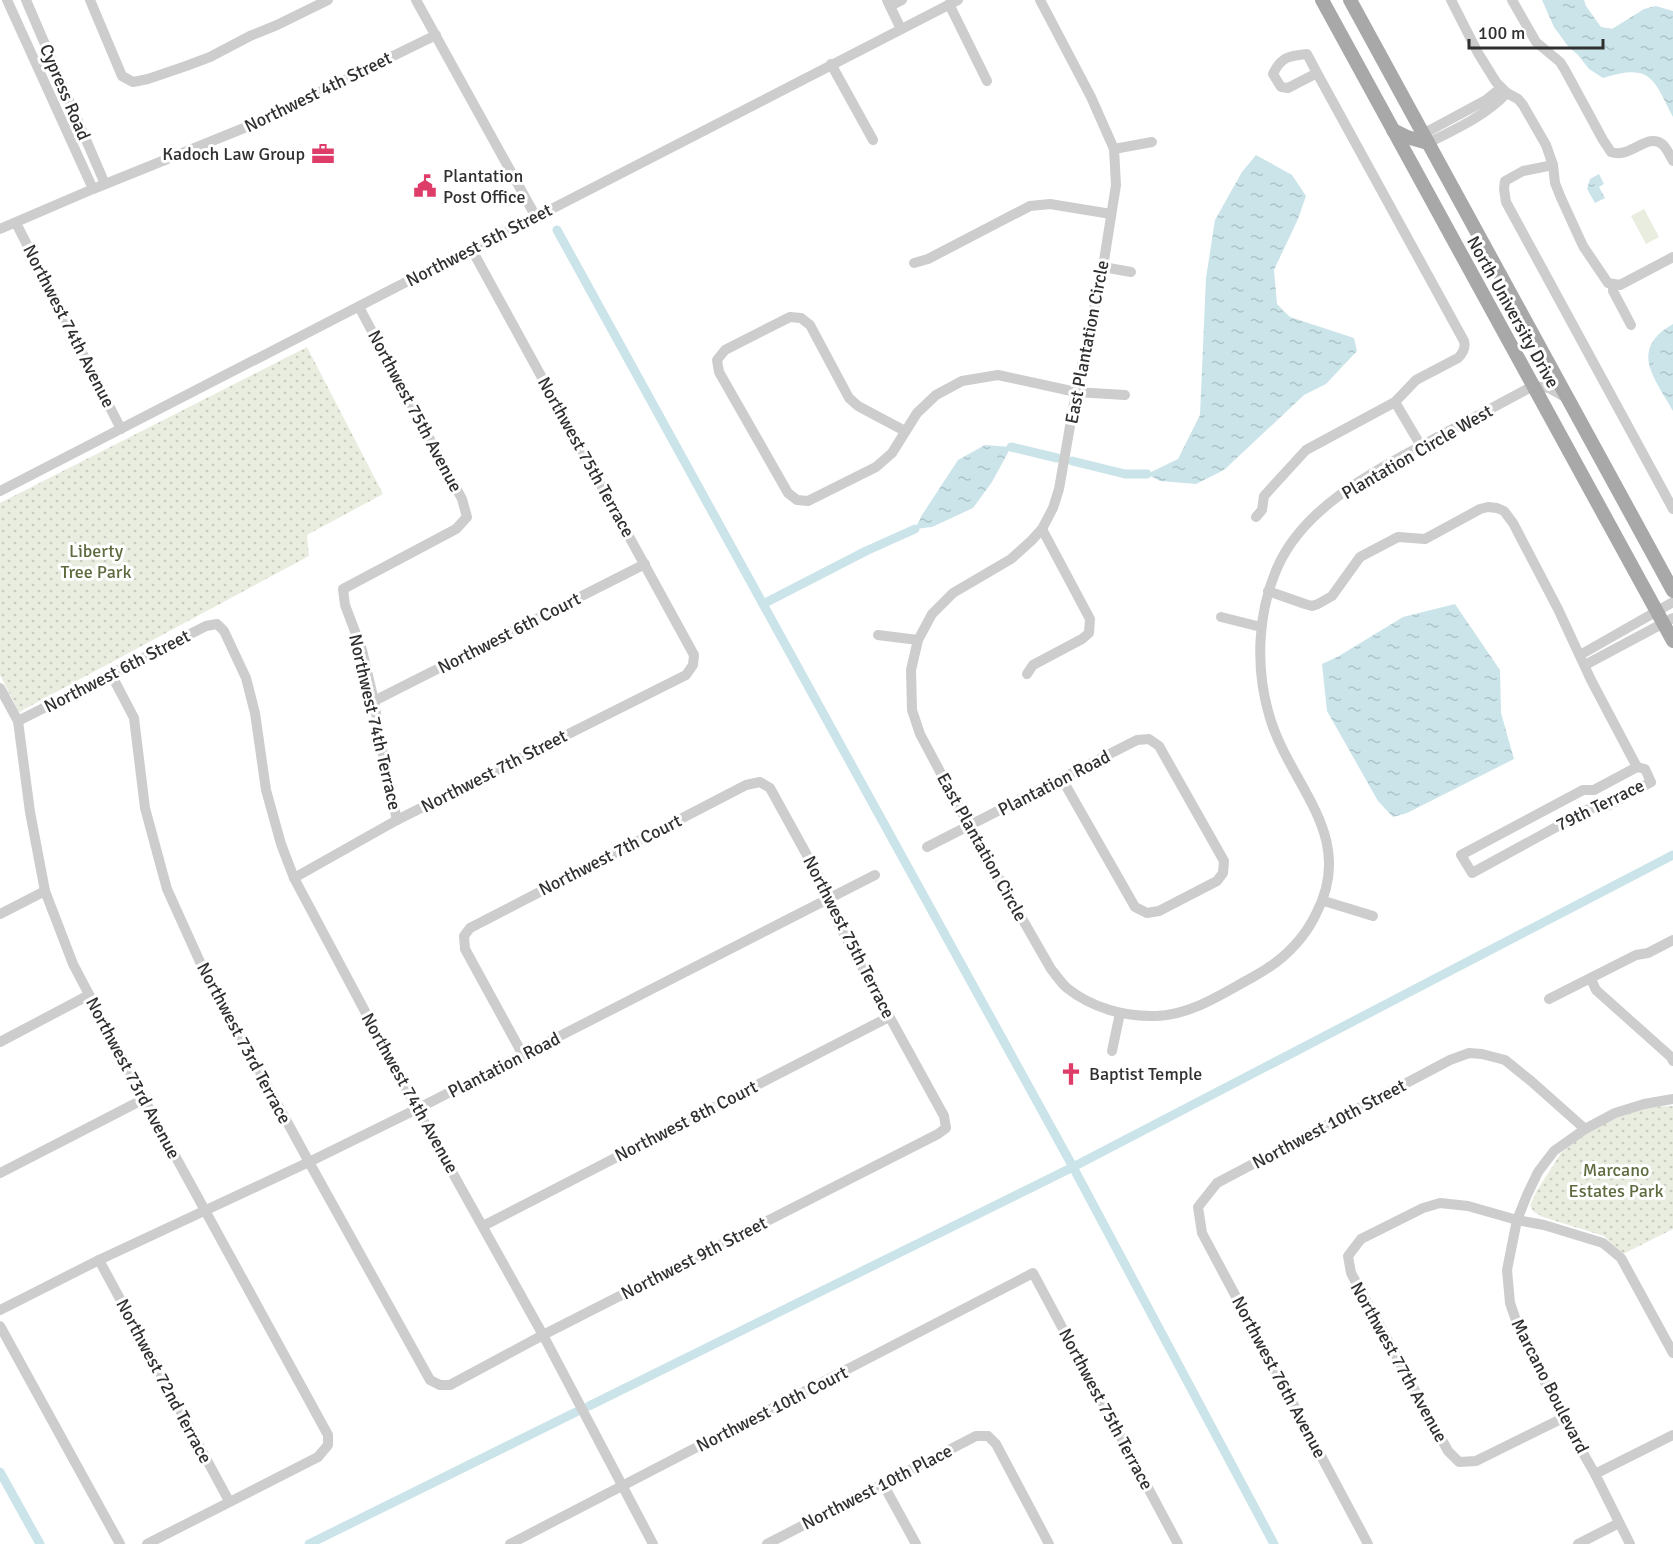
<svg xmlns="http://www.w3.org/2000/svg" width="1673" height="1544" viewBox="0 0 1673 1544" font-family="Signika,sans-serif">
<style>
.park{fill:url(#park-dots)}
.pitch{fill:#e9eddf}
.water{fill:url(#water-ripples)}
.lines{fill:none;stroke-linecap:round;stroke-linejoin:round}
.canal{stroke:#cae4e9;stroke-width:9}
.minor{stroke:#cdcdcd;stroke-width:10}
.major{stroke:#a8a8a8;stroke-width:14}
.labels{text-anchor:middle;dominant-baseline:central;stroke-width:6;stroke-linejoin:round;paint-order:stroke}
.street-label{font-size:18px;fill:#303030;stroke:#fff}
.poi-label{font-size:18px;fill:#303030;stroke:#fff;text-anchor:start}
.park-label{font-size:18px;fill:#5d6b3f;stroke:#fff}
</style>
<defs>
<pattern id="park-dots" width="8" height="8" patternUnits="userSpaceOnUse" patternTransform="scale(1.5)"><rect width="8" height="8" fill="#e9eddf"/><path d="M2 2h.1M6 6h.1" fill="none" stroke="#c8ccc0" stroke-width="1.8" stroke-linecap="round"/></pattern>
<pattern id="water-ripples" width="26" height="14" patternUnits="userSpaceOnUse" patternTransform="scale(1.5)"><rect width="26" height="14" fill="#cae4e9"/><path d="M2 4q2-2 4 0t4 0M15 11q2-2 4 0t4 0" fill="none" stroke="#aec4c8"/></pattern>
</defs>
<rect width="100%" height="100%" fill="#fff"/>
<g class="park">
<path d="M 307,347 L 383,494 L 307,535 L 309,556 L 19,712 L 0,675 L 0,503 Z"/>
<path d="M 1673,1106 L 1673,1229 L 1623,1254 L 1604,1236 L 1543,1217 L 1534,1212 L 1530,1206 L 1536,1192 L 1561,1153 L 1593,1126 L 1643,1107 Z"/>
</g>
<path class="pitch" d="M 1644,209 L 1659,237 L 1646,244 L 1631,216 Z"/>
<g class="water">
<path d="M 1542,0 L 1584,0 L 1586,6 L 1601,27 L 1612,29 L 1644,9 L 1656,6 L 1673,11 L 1673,117 C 1653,77 1650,63 1603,78 L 1589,69 L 1578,55 L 1567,45 L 1554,27 Z"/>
<path d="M 1256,155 L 1292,175 L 1306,196 L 1298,219 L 1274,270 L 1277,304 L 1290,317 L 1354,338 L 1357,351 L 1326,384 L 1304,395 L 1224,470 L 1196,484 L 1160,481 L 1147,474 L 1178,459 L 1200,415 L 1206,278 L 1215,220 L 1242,172 Z"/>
<path d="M 1599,174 L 1604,184 L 1599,187 L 1605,198 L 1595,203 L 1587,189 L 1590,179 Z"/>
<path d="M 1673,324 L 1673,411 C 1655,378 1628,350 1673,324 Z"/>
<path d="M 985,445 L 1011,447 L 992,482 L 973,508 L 932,527 L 915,529 L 922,515 L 958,460 Z"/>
<path d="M 1455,604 L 1500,670 L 1501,713 L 1514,759 L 1407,813 L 1393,817 L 1378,801 L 1327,711 L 1322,664 L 1339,656 L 1403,617 Z"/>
</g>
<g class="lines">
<g class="canal">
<path d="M 557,230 L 1073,1167 L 1274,1544"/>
<path d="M 1011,447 L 1057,458"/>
<path d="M 1072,461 L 1125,474 L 1147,474"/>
<path d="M 763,604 L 866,551 L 915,529"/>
<path d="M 589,1406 L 1073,1167 L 1673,855"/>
<path d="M 0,1472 L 40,1544"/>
<path d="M 309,1544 L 576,1412"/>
</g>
<g class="minor">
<path d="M 7,0 L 93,189"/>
<path d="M 26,0 L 105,184"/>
<path d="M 90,0 L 122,76 L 133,82 L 148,79 L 186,66 L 210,57 L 250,36 L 277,25 L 328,0"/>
<path d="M 416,0 L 536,217"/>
<path d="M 887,0 L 901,29"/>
<path d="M 1451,0 L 1478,53 L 1496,82 L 1507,93 L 1518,99 L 1523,105 L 1546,145 L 1553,165 L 1555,183 L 1561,198 L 1583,246 L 1608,283 L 1620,285 L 1673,257"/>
<path d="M 1512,0 L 1536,42 L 1560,62 L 1565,70 L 1603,140 L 1611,152 C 1631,159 1647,132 1662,144 C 1667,148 1670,156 1673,161"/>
<path d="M 949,4 L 987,81"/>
<path d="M 890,6 L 902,0"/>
<path d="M 831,64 L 873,140"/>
<path d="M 1423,134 L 1486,100 L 1501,88"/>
<path d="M 1428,143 C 1456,129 1485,116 1507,93"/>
<path d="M 1114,149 L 1152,142"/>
<path d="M 1553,165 L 1523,171 L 1505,181 L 1504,189 L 1506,202 L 1673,509"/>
<path d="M 16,223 L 121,429"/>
<path d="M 0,229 L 93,189 L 254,124 L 436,35"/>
<path d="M 914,263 L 928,259 L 1030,206 L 1050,204 L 1111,214"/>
<path d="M 1103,267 L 1131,272"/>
<path d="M 1613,285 L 1613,291 L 1631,325"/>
<path d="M 359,307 L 462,499 L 467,517 L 456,529 L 343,589 L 345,605 L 362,650 L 374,701 L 386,773 L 397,820"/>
<path d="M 1395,402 L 1421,446"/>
<path d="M 905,431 L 858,406 L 849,398 L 810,325 L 801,318 L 790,317 L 725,350 L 717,360 L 719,372 L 788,493 L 797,500 L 808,501 L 876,467 L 892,453 L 917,413 L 936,395 L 962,381 L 998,375 L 1076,392 L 1125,395"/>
<path d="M 0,491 L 443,263 L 472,250 L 958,0"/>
<path d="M 1256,517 L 1262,510 L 1264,496 L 1306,450 L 1395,402 L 1416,380 L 1458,358 C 1463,353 1466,348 1464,341 L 1317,73 L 1307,54 C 1288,56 1281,57 1273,74 L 1281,87 L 1288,88 L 1317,73"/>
<path d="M 1268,591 L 1305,604 L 1312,606 L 1318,604 L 1332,596 L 1360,557 L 1398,537 L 1425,539 L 1480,509 L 1488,507 L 1497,508 L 1504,511 L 1513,523 L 1558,609 L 1591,680 L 1637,767"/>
<path d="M 1221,617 L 1261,627"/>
<path d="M 878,635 L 918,640 L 911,670 L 912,710 L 920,734 L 969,826 L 1051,969 C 1056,975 1061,983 1067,988 C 1092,1008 1125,1017 1156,1016 C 1192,1015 1223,993 1253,977 C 1281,962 1302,943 1316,914 C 1357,836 1291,787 1270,718 C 1255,669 1257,613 1278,566 C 1306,504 1379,469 1436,438 C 1468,421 1501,403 1533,386 L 1549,388 L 1568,399"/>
<path d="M 918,640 L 932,614 L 953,593 L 1011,559 L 1031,541 L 1042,529 L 1053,508 L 1059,489 L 1076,392 L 1103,267 L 1116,185 L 1114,149 L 1091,97 L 1040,0"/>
<path d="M 1580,655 L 1673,602"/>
<path d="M 1585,665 L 1673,618"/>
<path d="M 111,674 L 134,718 L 145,808 L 167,889 L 200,962 L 309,1162 L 430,1380 L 440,1385 L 450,1385 L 543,1335 L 938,1134 L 946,1128 L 944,1116 L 833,914 L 824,886 L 770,788 L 760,782 L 746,785 L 470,928 L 464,936 L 465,949 L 523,1055"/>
<path d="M 1027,674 L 1033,665 L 1082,639 L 1089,633 L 1090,619 L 1042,529"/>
<path d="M 0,688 L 18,721 L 30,812 L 45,891 L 73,964 L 144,1099 L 328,1435 L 328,1445 L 318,1457 L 147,1544"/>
<path d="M 374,701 L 645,564"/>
<path d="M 18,721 L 206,626 L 217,624 L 224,631 L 246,678 L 255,713 L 266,790 L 281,844 L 294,878 L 417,1109 L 543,1335 L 653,1544"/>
<path d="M 1637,767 L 1645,769 L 1651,782 L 1607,806 L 1591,808 L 1472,873 L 1461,855 L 1583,790 L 1594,790 Z"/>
<path d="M 927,847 L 1137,740 L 1149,739 L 1159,746 L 1224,861 L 1223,873 L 1217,881 L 1159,911 L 1147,913 L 1135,907 L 1062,779"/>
<path d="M 294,878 L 397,820 L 686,675 L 693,665 L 694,655 L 472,250"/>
<path d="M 1324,901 L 1373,916"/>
<path d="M 0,914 L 45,891"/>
<path d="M 1591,979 L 1596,990 L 1671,1057 L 1673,1061"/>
<path d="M 1549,999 L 1636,955 L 1648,953 L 1673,940"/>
<path d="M 0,1042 L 89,995"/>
<path d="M 1112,1051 L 1120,1013"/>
<path d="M 0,1173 L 144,1099"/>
<path d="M 483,1226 L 889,1017"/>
<path d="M 99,1260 L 229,1501"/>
<path d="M 0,1310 L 99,1260 L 309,1162 L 417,1109 L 875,875"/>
<path d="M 0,1326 L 120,1544"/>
<path d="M 1563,1418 L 1476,1461 L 1459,1462 L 1448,1451 L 1351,1273 L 1348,1256 L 1361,1239 L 1423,1208 L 1440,1203 L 1468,1206 L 1517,1220 L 1544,1225 L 1603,1243 L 1621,1258 L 1673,1353"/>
<path d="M 1595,1474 L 1673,1435"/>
<path d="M 883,1484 L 916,1544"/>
<path d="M 510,1544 L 1033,1273 L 1178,1544"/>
<path d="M 767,1544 L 976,1436 L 988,1436 L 996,1444 L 1049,1544"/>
<path d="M 1368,1544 L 1202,1233 L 1198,1207 L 1217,1183 L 1450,1060 L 1469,1053 L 1482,1054 L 1505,1060 L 1531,1081 L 1585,1129"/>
<path d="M 1578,1544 L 1619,1523"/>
<path d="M 1630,1544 L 1595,1474 L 1563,1418 L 1521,1335 L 1510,1303 L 1507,1270 L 1517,1220 L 1527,1195 L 1538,1172 L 1554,1151 L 1585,1129 L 1615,1113 L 1644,1104 L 1673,1099"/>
</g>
<g class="major">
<path d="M 1322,0 L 1673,641"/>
<path d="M 1350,0 L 1673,591"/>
<path d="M 1393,130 L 1407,137 L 1428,143"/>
</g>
</g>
<defs>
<g id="office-bare" transform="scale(1.8)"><path d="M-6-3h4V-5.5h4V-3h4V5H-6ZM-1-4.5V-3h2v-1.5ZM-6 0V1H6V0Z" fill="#de3c69" stroke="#fff" stroke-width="2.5" paint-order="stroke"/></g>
<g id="civic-bare" transform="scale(1.8)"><path d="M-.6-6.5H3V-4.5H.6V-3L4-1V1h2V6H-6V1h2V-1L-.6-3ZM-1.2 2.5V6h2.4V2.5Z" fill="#de3c69" stroke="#fff" stroke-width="2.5" paint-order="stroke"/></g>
<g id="church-bare" transform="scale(1.8)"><path d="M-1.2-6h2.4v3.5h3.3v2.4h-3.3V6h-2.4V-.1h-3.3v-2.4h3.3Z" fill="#de3c69" stroke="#fff" stroke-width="2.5" paint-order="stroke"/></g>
</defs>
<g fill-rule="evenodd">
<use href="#office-bare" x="323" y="154"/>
<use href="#civic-bare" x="425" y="186"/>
<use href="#church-bare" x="1071" y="1074"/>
</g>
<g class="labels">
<g class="street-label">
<text transform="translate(65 92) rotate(67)">Cypress Road</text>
<text transform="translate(318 92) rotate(-26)">Northwest 4th Street</text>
<text transform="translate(479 245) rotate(-27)">Northwest 5th Street</text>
<text transform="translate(1513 312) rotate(61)">North University Drive</text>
<text transform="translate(69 326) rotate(63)">Northwest 74th Avenue</text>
<text transform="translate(1087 342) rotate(-79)">East Plantation Circle</text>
<text transform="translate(415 411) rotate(62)">Northwest 75th Avenue</text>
<text transform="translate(1417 452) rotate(-30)">Plantation Circle West</text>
<text transform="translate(586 457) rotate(61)">Northwest 75th Terrace</text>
<text transform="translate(509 633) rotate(-27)">Northwest 6th Court</text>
<text transform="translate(117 671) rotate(-27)">Northwest 6th Street</text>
<text transform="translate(375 722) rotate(77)">Northwest 74th Terrace</text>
<text transform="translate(494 771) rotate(-27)">Northwest 7th Street</text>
<text transform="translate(1054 783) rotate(-27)">Plantation Road</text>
<text transform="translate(1600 805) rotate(-26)">79th Terrace</text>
<text transform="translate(982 847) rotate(61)">East Plantation Circle</text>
<text transform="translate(610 855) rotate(-27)">Northwest 7th Court</text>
<text transform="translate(849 937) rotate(63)">Northwest 75th Terrace</text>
<text transform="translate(244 1043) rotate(62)">Northwest 73rd Terrace</text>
<text transform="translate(504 1065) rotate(-27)">Plantation Road</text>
<text transform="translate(133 1078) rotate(62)">Northwest 73rd Avenue</text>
<text transform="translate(410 1093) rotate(61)">Northwest 74th Avenue</text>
<text transform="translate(686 1121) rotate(-27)">Northwest 8th Court</text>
<text transform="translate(1329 1124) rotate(-28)">Northwest 10th Street</text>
<text transform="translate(694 1258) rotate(-27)">Northwest 9th Street</text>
<text transform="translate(1399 1362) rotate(61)">Northwest 77th Avenue</text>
<text transform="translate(1279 1377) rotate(62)">Northwest 76th Avenue</text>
<text transform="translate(164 1381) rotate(62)">Northwest 72nd Terrace</text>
<text transform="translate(1550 1386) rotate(63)">Marcano Boulevard</text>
<text transform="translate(772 1409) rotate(-27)">Northwest 10th Court</text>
<text transform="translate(1106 1409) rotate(62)">Northwest 75th Terrace</text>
<text transform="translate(877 1487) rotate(-27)">Northwest 10th Place</text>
</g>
<g class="poi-label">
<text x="305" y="154" text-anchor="end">Kadoch Law Group</text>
<text x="443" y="176">Plantation<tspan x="443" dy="21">Post Office</tspan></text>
<text x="1089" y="1074">Baptist Temple</text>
</g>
<g class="park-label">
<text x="96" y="551">Liberty<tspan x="96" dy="21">Tree Park</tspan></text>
<text x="1616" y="1170">Marcano<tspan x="1616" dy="21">Estates Park</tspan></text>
</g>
</g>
<path d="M1469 39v9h134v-9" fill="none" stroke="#303030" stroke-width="3"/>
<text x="1478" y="39" font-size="18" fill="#303030" stroke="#ffffff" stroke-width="4.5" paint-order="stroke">100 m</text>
</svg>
